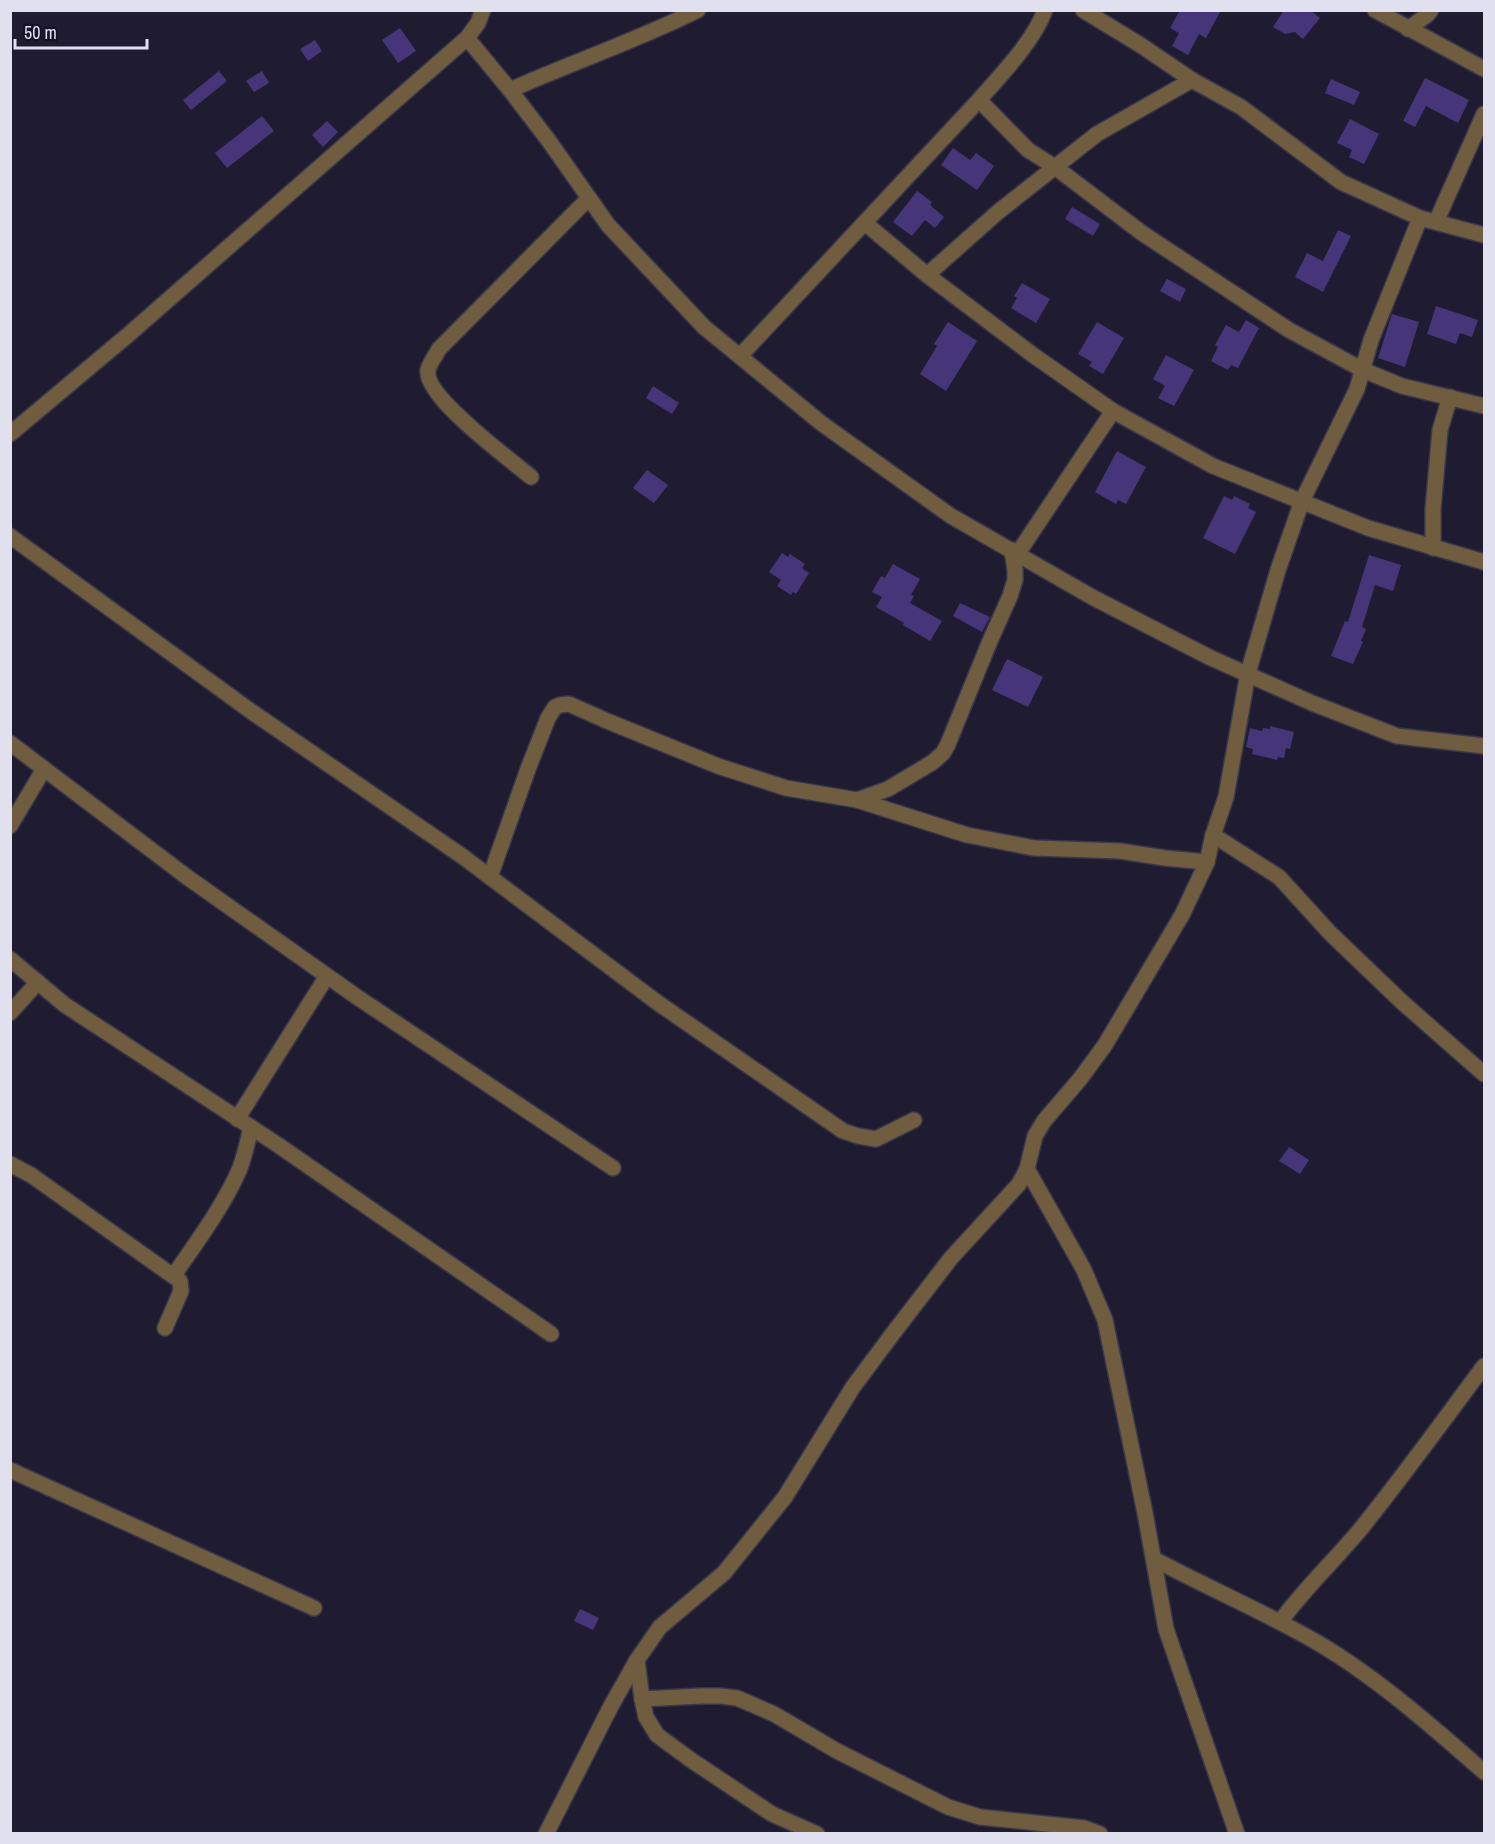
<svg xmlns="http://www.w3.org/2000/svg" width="1495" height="1844" viewBox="0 0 1495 1844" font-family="'Archivo Narrow',sans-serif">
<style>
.building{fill:#463679}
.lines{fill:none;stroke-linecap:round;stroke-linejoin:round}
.minor-casing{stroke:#3a374b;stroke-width:18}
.minor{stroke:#705d40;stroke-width:15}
</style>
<rect width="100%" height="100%" fill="#1f1c31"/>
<g class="building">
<path d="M 1180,10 L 1221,10 L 1206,38 L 1199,34 L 1188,55 L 1172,46 L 1179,33 L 1170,28 Z"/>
<path d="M 1284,10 L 1310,10 L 1320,18 L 1303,39 L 1295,32 L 1285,34 L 1273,27 Z"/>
<path d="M 400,28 L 416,51 L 398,63 L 382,40 Z"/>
<path d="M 315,40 L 322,51 L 308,61 L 300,49 Z"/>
<path d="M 219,71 L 227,81 L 191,110 L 183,100 Z"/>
<path d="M 262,71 L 269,83 L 254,92 L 246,81 Z"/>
<path d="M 1425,78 L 1469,100 L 1458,123 L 1426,106 L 1415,127 L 1403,121 Z"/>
<path d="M 1331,79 L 1360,92 L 1354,105 L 1325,93 Z"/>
<path d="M 262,116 L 274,131 L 227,168 L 215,153 Z"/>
<path d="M 1350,119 L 1379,134 L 1364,164 L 1349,157 L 1352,150 L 1337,143 Z"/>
<path d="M 327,121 L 338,132 L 323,147 L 312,135 Z"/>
<path d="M 953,148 L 970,160 L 976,153 L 994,166 L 977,190 L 941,165 Z"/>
<path d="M 917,191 L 932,202 L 930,205 L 944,217 L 935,228 L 925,220 L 912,236 L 893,222 Z"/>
<path d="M 1072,207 L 1100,224 L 1093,236 L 1065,219 Z"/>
<path d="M 1338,230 L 1351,236 L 1323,292 L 1295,277 L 1307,253 L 1323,261 Z"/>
<path d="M 1167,279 L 1186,289 L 1180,302 L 1160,291 Z"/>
<path d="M 1022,283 L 1050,299 L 1036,323 L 1011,308 L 1017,298 L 1014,296 Z"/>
<path d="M 1436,306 L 1478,320 L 1472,337 L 1460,333 L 1456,344 L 1427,334 Z"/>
<path d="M 1392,314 L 1419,322 L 1405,367 L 1378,358 Z"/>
<path d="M 1246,320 L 1259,328 L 1238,368 L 1231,365 L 1228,370 L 1211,361 L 1218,347 L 1215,345 L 1226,325 L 1239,332 Z"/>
<path d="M 948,322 L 977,341 L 946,391 L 920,374 L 937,346 L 934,344 Z"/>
<path d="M 1097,322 L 1124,338 L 1103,374 L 1089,366 L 1092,362 L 1078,354 Z"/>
<path d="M 1166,355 L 1194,370 L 1174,406 L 1158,398 L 1165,386 L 1153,379 Z"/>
<path d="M 653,386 L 679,403 L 672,414 L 646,398 Z"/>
<path d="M 1117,451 L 1146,467 L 1126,504 L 1118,500 L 1116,504 L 1095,492 Z"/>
<path d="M 647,470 L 668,485 L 654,503 L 633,488 Z"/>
<path d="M 1224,496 L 1232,500 L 1234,496 L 1250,504 L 1248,508 L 1256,512 L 1235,554 L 1203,538 Z"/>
<path d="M 782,553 L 788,557 L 790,554 L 805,564 L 802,568 L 809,573 L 796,594 L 793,592 L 791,595 L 777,586 L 781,580 L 769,572 Z"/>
<path d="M 1369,555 L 1401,565 L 1393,591 L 1375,585 L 1362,627 L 1366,629 L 1361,641 L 1363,642 L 1353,664 L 1331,656 L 1345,621 L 1348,622 Z"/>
<path d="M 893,564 L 920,579 L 911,595 L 914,596 L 910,603 L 942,621 L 930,641 L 903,625 L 904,623 L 876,607 L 882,597 L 872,592 L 881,576 L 885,578 Z"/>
<path d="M 960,603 L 990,617 L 982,632 L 953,616 Z"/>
<path d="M 1007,659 L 1043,677 L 1028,707 L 992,690 Z"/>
<path d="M 1270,726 L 1294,732 L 1290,749 L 1286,748 L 1284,758 L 1278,757 L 1277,760 L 1252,754 L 1253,749 L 1246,747 L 1250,728 L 1262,731 L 1263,728 L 1270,729 Z"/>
<path d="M 1289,1147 L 1309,1160 L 1300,1174 L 1279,1161 Z"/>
<path d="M 580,1609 L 599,1618 L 593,1630 L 574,1621 Z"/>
</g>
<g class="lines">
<g class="minor-casing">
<g id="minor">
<path d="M 1083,10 L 1142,46 L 1192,80 L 1241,107 L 1341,182 L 1420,218 L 1484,235"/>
<path d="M 1375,10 L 1484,69"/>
<path d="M 1408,29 L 1427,15 L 1431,10"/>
<path d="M 467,38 L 510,90 L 549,141 L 608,225 L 704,327 L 821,423 L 951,516 L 1092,597 L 1162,633 L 1211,658 L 1312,703 L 1397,736 L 1484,746"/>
<path d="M 510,90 C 573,62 638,40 698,10"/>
<path d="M 979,100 L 1028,150 L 1055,167 L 1142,233 L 1289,330 L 1363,370 L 1402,386 L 1484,406"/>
<path d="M 1436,222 L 1484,114"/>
<path d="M 865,223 L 927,275 L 1033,355 L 1113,411 L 1213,466 L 1368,528 L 1484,562"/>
<path d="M 927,275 L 998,212 L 1097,134 L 1192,80"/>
<path d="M 740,356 L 979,100 C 1000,76 1034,41 1045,10"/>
<path d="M 10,434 L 128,335 L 467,38 L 478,23 L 483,10"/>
<path d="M 531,477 C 511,460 423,396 428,370 C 429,364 436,355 439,349 L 589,198"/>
<path d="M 10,536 L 252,712 L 462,856 L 658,1003 L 843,1131 L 858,1136 L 876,1139 L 914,1120"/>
<path d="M 1433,548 L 1433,509 L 1440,430 L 1450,397"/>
<path d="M 1018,553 L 1113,411"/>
<path d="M 10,743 L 187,877 L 357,997 L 613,1168"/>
<path d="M 857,800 L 967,835 L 1034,848 L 1120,851 L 1165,858 L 1207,862"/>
<path d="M 10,826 L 44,769"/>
<path d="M 1213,835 L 1279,877 L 1330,933 L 1402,1002 L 1484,1074"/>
<path d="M 490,877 L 528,769 L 548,718 L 555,707 L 560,705 L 569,704 L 607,721 L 718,766 L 786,788 L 857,800 L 888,789 L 933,762 L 943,753 L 948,744 L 990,641 L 1010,596 L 1015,580 L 1015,570 L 1012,550"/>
<path d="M 10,959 L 65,1005 L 278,1145 L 551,1334"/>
<path d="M 10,1013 L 38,982"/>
<path d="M 237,1119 L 327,976"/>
<path d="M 10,1164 L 31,1175 L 180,1281 L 181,1291 L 165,1328"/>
<path d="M 1027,1169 L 1084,1270 L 1105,1320 L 1145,1513 L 1166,1629 L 1237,1834"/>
<path d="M 174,1275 C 196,1243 225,1204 240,1168 C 245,1154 248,1141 251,1127"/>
<path d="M 10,1470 L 314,1608"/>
<path d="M 1154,1559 C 1208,1588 1265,1612 1318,1643 C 1376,1677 1433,1727 1484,1772"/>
<path d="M 1280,1622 C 1304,1589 1333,1562 1359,1531 C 1402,1478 1443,1421 1484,1366"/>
<path d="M 637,1660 L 642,1699 L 646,1717 L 657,1735 L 691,1760 L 772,1814 L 817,1834"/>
<path d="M 642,1699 L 701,1696 L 720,1696 L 737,1698 L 774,1714 L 837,1751 L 948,1807 L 980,1817 L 1084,1828 L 1100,1834"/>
<path d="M 546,1834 L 611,1706 L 637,1660 L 660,1627 L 724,1573 L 785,1497 L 853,1387 L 891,1336 L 951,1258 L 1019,1184 L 1027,1169 L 1035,1136 L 1044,1121 L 1080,1079 L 1105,1045 L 1182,915 L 1207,862 L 1213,835 L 1226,797 L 1248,673 L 1278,570 L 1302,501 L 1357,389 L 1371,340 L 1420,218"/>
</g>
</g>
<use href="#minor" class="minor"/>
</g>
<rect width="1495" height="1844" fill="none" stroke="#e1e0ee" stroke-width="24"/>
<path d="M15 39v9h132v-9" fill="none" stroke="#e1e0ee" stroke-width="3"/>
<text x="24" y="39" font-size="18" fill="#e1e0ee" stroke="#161227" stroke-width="4.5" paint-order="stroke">50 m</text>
</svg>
